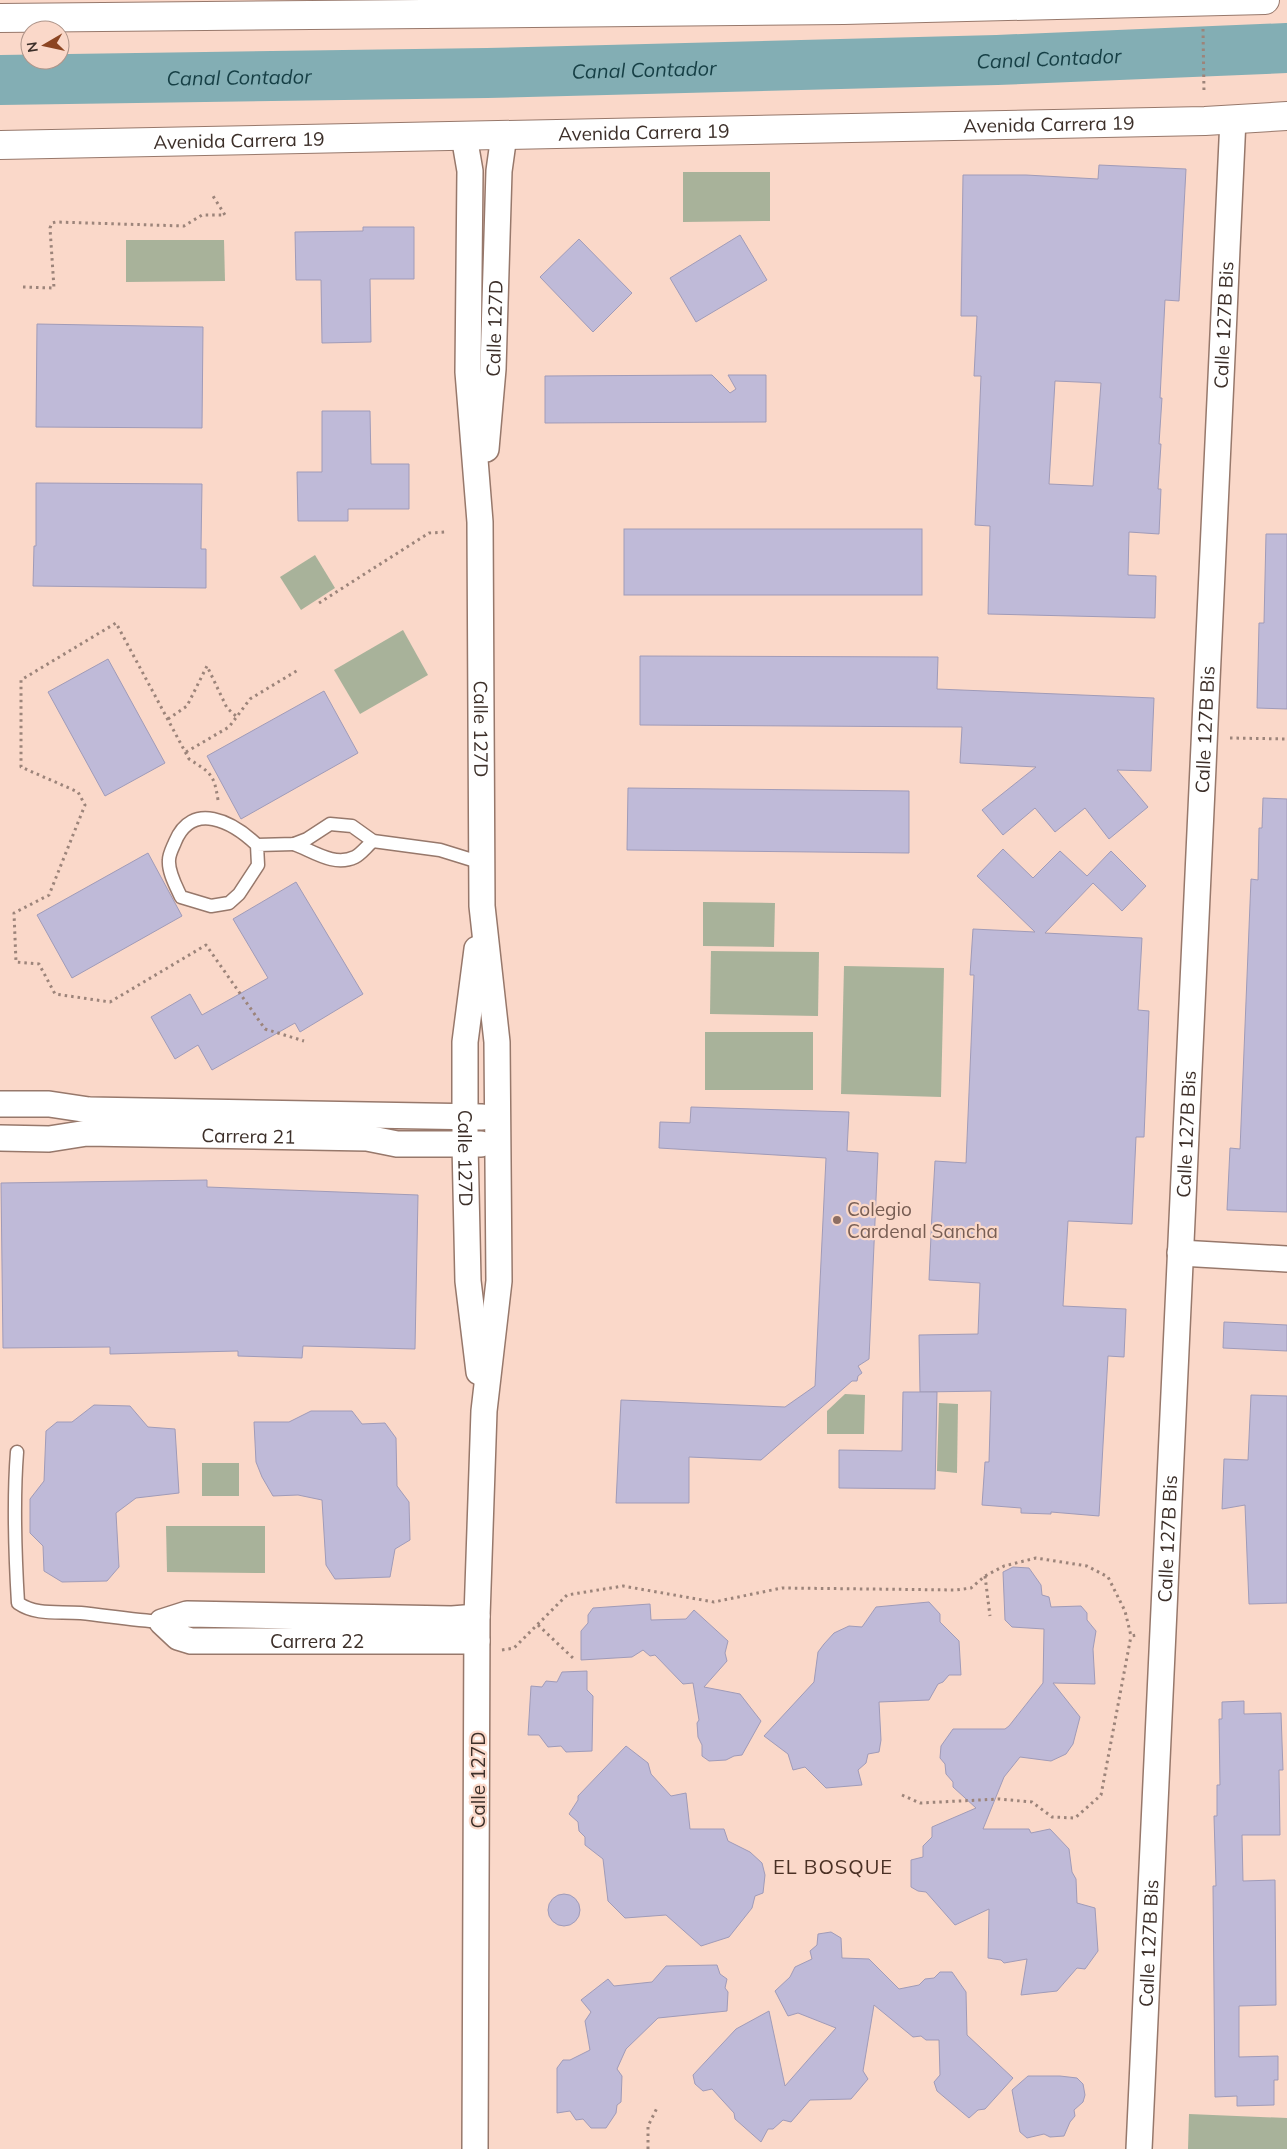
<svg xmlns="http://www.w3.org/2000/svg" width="1287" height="2149" viewBox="0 0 1287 2149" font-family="Mulish,sans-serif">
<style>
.green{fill:#a8b29a}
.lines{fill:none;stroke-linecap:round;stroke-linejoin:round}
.river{stroke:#83aeb4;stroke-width:50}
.building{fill:#bfbad8;stroke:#a09bb8;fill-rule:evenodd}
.service-casing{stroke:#97786b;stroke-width:15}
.minor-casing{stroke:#97786b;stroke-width:28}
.secondary-casing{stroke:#97786b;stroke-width:30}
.path{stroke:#9c847a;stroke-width:3;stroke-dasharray:2.5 4;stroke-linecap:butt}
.service{stroke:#fff;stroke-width:12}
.minor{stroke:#fff;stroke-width:25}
.secondary{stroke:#fff;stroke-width:28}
.education-dot{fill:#8d6e63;stroke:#fad8c9;stroke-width:2}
.labels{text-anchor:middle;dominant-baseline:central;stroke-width:4.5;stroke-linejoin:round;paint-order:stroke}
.street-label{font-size:19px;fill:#3c2f29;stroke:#fad8c9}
.education-label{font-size:19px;fill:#785e54;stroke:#fad8c9;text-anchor:start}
.water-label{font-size:20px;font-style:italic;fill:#163f45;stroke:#fad8c9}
.neighbourhood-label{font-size:20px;letter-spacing:1px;fill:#4a3024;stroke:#fad8c9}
</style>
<rect width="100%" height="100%" fill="#fad8c9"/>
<g class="green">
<path d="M 683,172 L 770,172 L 770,221 L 683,222 Z"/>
<path d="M 126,240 L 224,240 L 225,281 L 126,282 Z"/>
<path d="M 315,555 L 335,588 L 301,610 L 280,577 Z"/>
<path d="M 403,630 L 428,675 L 360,714 L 334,670 Z"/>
<path d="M 703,902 L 775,903 L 774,947 L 703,946 Z"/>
<path d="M 711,951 L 819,952 L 818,1016 L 710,1014 Z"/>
<path d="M 844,966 L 944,968 L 941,1097 L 841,1094 Z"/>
<rect x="705" y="1032" width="108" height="58"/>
<path d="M 845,1394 L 865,1395 L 864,1434 L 827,1434 L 827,1411 Z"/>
<path d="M 939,1403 L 958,1404 L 957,1473 L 937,1471 Z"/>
<rect x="202" y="1463" width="37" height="33"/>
<path d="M 166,1526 L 265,1526 L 265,1573 L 167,1572 Z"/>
<path d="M 1189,2114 L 1287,2118 L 1287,2149 L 1188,2149 Z"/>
</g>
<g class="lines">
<path class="river" id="s1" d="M 0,80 L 487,73 L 997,60 L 1287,48"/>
</g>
<g class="building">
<path d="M 1099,165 L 1186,169 L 1179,301 L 1165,300 L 1160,398 L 1162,398 L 1159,444 L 1161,444 L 1158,489 L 1161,489 L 1159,534 L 1129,532 L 1128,575 L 1156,576 L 1155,618 L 988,614 L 990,526 L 975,525 L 981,376 L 974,376 L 977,316 L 961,316 L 963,175 L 1026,175 L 1098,179 ZM 1055,381 L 1101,383 L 1093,486 L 1049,484 Z"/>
<path d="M 363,227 L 414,227 L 414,279 L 370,279 L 371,342 L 322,343 L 321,280 L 296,280 L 295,232 L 363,231 Z"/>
<path d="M 740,235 L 767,280 L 696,322 L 670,278 Z"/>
<path d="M 579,239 L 632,293 L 593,332 L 540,277 Z"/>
<path d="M 37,324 L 203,327 L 202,428 L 36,427 Z"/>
<path d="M 712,375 L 730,393 L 736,389 L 728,375 L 766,375 L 766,422 L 545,423 L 545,376 Z"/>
<path d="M 322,411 L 370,411 L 371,464 L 409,464 L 409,509 L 348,509 L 348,521 L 298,521 L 297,472 L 322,472 Z"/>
<path d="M 36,483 L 202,484 L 201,549 L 206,549 L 206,588 L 33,586 L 34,546 L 36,546 Z"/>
<rect x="624" y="529" width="298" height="66"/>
<path d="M 1266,534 L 1287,534 L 1287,709 L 1257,708 L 1259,623 L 1264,623 Z"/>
<path d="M 640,656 L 938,657 L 937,689 L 1154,698 L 1151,771 L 1117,770 L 1148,807 L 1109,839 L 1085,808 L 1055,832 L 1035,808 L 1003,835 L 982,810 L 1036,767 L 960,763 L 962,727 L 640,725 Z"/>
<path d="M 108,659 L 165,763 L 105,796 L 48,692 Z"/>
<path d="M 324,691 L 358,753 L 241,819 L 207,756 Z"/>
<path d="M 628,788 L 909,791 L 909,853 L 627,850 Z"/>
<path d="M 1263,798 L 1287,799 L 1287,1212 L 1227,1210 L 1230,1148 L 1240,1149 L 1251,879 L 1258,880 L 1259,828 L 1262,828 Z"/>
<path d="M 1003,849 L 1033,878 L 1060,851 L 1087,876 L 1111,851 L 1146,886 L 1122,911 L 1093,883 L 1045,933 L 1142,938 L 1138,1010 L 1149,1011 L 1144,1137 L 1136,1137 L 1132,1224 L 1068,1221 L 1063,1306 L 1126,1309 L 1124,1357 L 1108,1356 L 1099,1516 L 1051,1512 L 1051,1514 L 1021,1513 L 1021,1508 L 982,1505 L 985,1462 L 989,1462 L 991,1391 L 920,1392 L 919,1335 L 978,1334 L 980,1283 L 929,1280 L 932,1213 L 935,1161 L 966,1163 L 974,975 L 970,975 L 973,929 L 1035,932 L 977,876 Z"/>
<path d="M 148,853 L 182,916 L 72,978 L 37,915 Z"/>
<path d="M 296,882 L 363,994 L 300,1032 L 295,1023 L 212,1070 L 198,1045 L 175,1059 L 151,1017 L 190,994 L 202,1015 L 268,978 L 233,919 Z"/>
<path d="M 691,1107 L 849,1112 L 847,1151 L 878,1153 L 869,1359 L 858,1366 L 862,1373 L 858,1376 L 857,1381 L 852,1381 L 761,1460 L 689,1457 L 689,1503 L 616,1503 L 621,1400 L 785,1407 L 815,1386 L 826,1158 L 659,1148 L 660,1122 L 690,1123 Z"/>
<path d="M 207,1180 L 207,1187 L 418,1195 L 415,1349 L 303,1346 L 302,1358 L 238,1356 L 238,1351 L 110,1354 L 110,1347 L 3,1348 L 1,1183 Z"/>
<path d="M 1224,1322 L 1287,1325 L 1287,1351 L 1223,1348 Z"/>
<path d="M 903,1392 L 937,1392 L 935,1489 L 839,1488 L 839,1450 L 902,1451 Z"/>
<path d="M 1251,1395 L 1287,1396 L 1287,1603 L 1249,1604 L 1245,1505 L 1222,1509 L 1224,1459 L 1248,1460 Z"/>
<path d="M 94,1405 L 130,1406 L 148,1427 L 175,1429 L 179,1493 L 136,1498 L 116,1513 L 119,1567 L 107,1581 L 62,1582 L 44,1571 L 43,1546 L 30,1533 L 30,1499 L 44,1481 L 46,1431 L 57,1422 L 72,1422 Z"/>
<path d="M 311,1411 L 352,1411 L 362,1424 L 385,1423 L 396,1438 L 397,1486 L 409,1502 L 410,1540 L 395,1549 L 390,1577 L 335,1579 L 326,1565 L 322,1500 L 298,1495 L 273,1496 L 262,1477 L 256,1462 L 254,1422 L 289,1422 Z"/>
<path d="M 1013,1567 L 1029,1568 L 1041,1585 L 1042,1595 L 1049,1597 L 1051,1607 L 1081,1606 L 1087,1613 L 1087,1620 L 1096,1631 L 1093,1649 L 1095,1684 L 1053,1683 L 1080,1717 L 1073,1744 L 1066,1754 L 1051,1761 L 1020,1757 L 1004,1777 L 983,1829 L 1029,1829 L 1031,1833 L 1050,1829 L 1069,1849 L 1072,1872 L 1076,1879 L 1077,1903 L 1095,1908 L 1098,1951 L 1085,1969 L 1077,1968 L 1057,1991 L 1021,1995 L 1027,1959 L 1004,1963 L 1001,1960 L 988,1958 L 989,1909 L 955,1925 L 926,1892 L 918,1891 L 911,1887 L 911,1860 L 923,1857 L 923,1846 L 932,1837 L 932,1827 L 976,1808 L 953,1787 L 953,1782 L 946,1774 L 945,1764 L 940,1758 L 941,1746 L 953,1729 L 1005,1729 L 1009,1726 L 1043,1683 L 1044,1629 L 1012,1627 L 1005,1620 L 1003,1572 Z"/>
<path d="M 929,1602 L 940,1614 L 940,1622 L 959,1641 L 961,1675 L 949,1675 L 943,1682 L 938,1684 L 929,1700 L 879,1702 L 881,1740 L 879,1752 L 868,1754 L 866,1763 L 858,1770 L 862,1785 L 826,1788 L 805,1767 L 793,1770 L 788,1754 L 764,1736 L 814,1682 L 818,1652 L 824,1644 L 834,1633 L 849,1626 L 862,1627 L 876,1607 Z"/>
<path d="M 650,1604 L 651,1620 L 686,1619 L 694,1610 L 728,1641 L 725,1653 L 727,1661 L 704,1687 L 740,1694 L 761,1721 L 742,1755 L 734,1756 L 726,1760 L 709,1761 L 702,1756 L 702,1745 L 698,1737 L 697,1723 L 699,1720 L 693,1683 L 683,1684 L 655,1655 L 650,1656 L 643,1650 L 632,1657 L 581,1660 L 581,1631 L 588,1623 L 588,1615 L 593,1608 Z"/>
<path d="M 587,1671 L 587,1690 L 593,1696 L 592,1751 L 566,1752 L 561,1746 L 548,1747 L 539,1735 L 528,1735 L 531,1686 L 542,1687 L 546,1681 L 557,1682 L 562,1672 Z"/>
<path d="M 1244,1701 L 1244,1714 L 1281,1713 L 1283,1770 L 1279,1770 L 1280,1835 L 1242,1835 L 1243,1881 L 1275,1880 L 1276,2005 L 1239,2006 L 1239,2057 L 1278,2056 L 1278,2080 L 1274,2080 L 1274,2105 L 1237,2106 L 1237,2096 L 1215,2097 L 1213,1886 L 1216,1886 L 1214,1816 L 1217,1816 L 1217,1785 L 1220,1785 L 1219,1719 L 1222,1719 L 1222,1702 Z"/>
<path d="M 626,1746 L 648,1763 L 651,1774 L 671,1796 L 686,1793 L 690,1829 L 724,1829 L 728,1841 L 750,1852 L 762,1863 L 765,1875 L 763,1893 L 755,1896 L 752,1908 L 729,1937 L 701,1946 L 666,1915 L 625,1918 L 608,1901 L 603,1859 L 585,1845 L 585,1837 L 579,1831 L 578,1822 L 569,1814 L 578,1800 L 578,1796 Z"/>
<circle cx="564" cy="1910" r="16"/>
<path d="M 831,1932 L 841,1938 L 842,1958 L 869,1959 L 899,1989 L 919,1985 L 925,1979 L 934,1978 L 940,1972 L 952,1972 L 966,1992 L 967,2035 L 1013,2078 L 985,2109 L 978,2110 L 969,2118 L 937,2091 L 934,2082 L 940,2075 L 939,2040 L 926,2040 L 921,2036 L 913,2037 L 874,2005 L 863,2071 L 868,2079 L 851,2099 L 810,2100 L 791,2122 L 783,2120 L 773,2129 L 768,2129 L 761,2142 L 735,2119 L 734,2113 L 712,2089 L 703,2091 L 695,2084 L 693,2075 L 736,2029 L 769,2011 L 785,2086 L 836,2028 L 798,2013 L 788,2016 L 775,1991 L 790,1977 L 795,1967 L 812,1959 L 810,1951 L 817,1945 L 818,1934 Z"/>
<path d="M 717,1965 L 720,1974 L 727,1979 L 725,1988 L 728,1992 L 727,2011 L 658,2018 L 626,2049 L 617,2069 L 622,2076 L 621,2102 L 617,2105 L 616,2113 L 606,2128 L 591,2128 L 583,2119 L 576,2120 L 570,2111 L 557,2113 L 557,2068 L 563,2060 L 570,2060 L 590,2050 L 585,2021 L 591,2012 L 581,2000 L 608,1979 L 614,1986 L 652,1982 L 666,1966 Z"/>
<path d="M 1028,2076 L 1060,2076 L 1077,2078 L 1083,2084 L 1085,2095 L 1083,2102 L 1074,2110 L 1075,2116 L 1070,2122 L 1064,2136 L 1050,2137 L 1044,2134 L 1027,2138 L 1020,2132 L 1012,2090 Z"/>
</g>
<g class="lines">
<g class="service-casing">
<g id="service">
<path d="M 294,844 C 313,851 334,867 355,857 C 361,854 367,846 373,841"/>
<path d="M 257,845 L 258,865 L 239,894 L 229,903 L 211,906 L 181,897 C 176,886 168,872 169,860 C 169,854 173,847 175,842 C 192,800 233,822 257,845 L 294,844 L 307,839 L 330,824 L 352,826 L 373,841 L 440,850 L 482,863"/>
<path d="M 17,1452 C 13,1503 15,1553 18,1603 C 37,1616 59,1611 81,1613 C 108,1616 135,1620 162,1622"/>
</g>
</g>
<g class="minor-casing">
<g id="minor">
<path id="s2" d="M 464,136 L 470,171 L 468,372 L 480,522 L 482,906 L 497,1042 L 499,1281 L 484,1411 L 477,1617 L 475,2149"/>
<path id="s3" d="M 486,449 L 493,369 L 499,171 L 504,135"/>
<path id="s4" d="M 477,949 L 465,1042 L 465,1144 L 468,1281 L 479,1372"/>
<path d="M 0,1104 L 49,1104 L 89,1110 L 482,1117"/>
<path id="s5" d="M 0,1138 L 49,1139 L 87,1133 L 367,1138 L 397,1144 L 481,1144"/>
<path d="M 1180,1253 L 1287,1259"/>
<path id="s6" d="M 477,1617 L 452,1619 L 187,1614 L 162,1622 L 178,1637 L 191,1641 L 477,1641"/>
<path id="s7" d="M 1139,2149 L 1233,119"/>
</g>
</g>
<g class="secondary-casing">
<g id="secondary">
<path d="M 0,18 L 844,10 L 1265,0"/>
<path id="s8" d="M 0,145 L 1205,121 L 1287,116"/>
</g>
</g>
<g class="path">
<path d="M 1203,29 L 1204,93"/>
<path d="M 23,287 L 54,288 L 50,228 L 52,223 L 56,222 L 184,226 L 202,215 L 225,215 L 213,196"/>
<path d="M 319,603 L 429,533 L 446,532"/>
<path d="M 168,719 L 187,706 L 207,666 L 227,708 L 237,717"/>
<path d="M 1230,738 L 1287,739"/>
<path d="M 186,752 L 229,727 L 250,699 L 298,670"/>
<path d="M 218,800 C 214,774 211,773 189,759 L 116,623 L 21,680 L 21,767 L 78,792 L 85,805 L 49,895 L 14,913 L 16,962 L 39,964 L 55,994 L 110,1002 L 206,945 L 265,1029 L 304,1041"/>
<path d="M 985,1576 L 990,1616"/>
<path d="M 538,1625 L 574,1659"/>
<path d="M 502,1650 L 514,1648 L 567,1595 L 623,1586 L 714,1602 L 782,1588 L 956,1590 L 971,1588 L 985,1576 L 1004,1566 L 1036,1558 L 1087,1566 L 1108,1577 L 1125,1611 L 1131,1636 L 1137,1635"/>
<path d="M 902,1795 L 920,1803 L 999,1799 L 1032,1802 L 1052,1817 L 1075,1818 L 1101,1795 L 1131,1636"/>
<path d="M 648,2149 L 648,2126 L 657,2108"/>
</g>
<use href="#service" class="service"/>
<use href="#minor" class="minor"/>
<use href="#secondary" class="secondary"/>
</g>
<circle class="education-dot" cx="837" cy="1220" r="5"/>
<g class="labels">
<g class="street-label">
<text stroke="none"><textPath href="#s8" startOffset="1049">Avenida Carrera 19</textPath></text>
<text stroke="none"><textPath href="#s8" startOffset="644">Avenida Carrera 19</textPath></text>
<text stroke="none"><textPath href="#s8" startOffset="239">Avenida Carrera 19</textPath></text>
<text stroke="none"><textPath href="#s7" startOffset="1826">Calle 127B Bis</textPath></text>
<text stroke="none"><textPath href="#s3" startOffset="121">Calle 127D</textPath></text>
<text stroke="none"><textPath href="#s2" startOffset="594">Calle 127D</textPath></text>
<text stroke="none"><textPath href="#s7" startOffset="1421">Calle 127B Bis</textPath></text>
<text stroke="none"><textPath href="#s7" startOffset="1016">Calle 127B Bis</textPath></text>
<text stroke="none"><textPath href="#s5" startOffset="249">Carrera 21</textPath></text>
<text stroke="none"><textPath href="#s4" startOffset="210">Calle 127D</textPath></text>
<text stroke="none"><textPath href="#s7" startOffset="611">Calle 127B Bis</textPath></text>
<text stroke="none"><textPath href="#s6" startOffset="478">Carrera 22</textPath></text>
<text transform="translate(478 1780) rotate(-90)">Calle 127D</text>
<text stroke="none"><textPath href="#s7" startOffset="206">Calle 127B Bis</textPath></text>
</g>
<g class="education-label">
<text x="847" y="1209">Colegio<tspan x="847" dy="22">Cardenal Sancha</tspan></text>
</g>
<g class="water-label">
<text stroke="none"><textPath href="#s1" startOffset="1049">Canal Contador</textPath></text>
<text stroke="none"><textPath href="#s1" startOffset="644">Canal Contador</textPath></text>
<text stroke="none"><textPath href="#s1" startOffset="239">Canal Contador</textPath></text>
</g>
<g class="neighbourhood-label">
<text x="833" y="1866">EL BOSQUE</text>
</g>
</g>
<g transform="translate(45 45) rotate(261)"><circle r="24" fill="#fad8c9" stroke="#ae9489"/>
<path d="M0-4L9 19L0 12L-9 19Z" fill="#8c4522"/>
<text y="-8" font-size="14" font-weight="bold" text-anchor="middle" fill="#3c2f29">N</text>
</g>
</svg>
